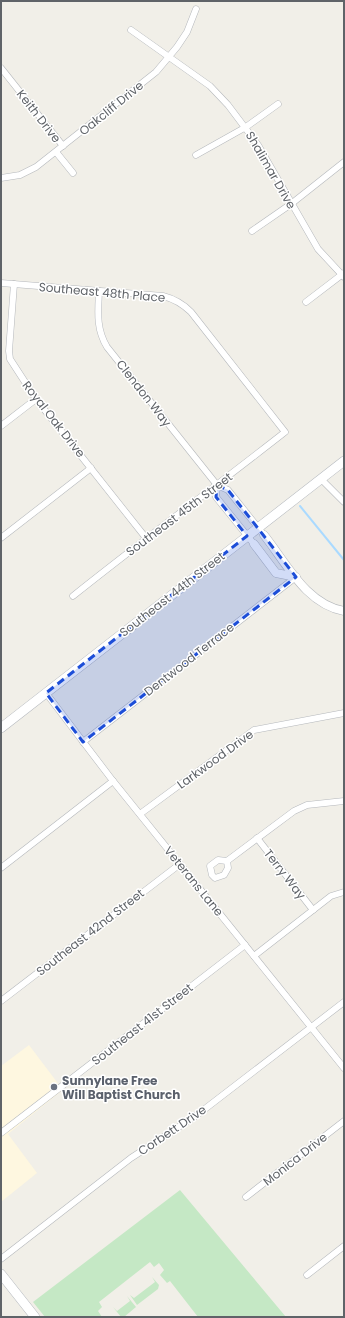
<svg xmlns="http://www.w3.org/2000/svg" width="345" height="1318" viewBox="0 0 345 1318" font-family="Poppins,sans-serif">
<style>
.commercial{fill:#fef7e0}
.green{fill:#c5e8c5}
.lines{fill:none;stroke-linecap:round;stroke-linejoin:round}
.stream{stroke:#aadaff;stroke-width:2}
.minor-casing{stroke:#b5b8bc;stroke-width:7}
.tertiary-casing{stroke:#b5b8bc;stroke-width:9}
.secondary-casing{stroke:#b6babf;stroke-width:10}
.minor{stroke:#fff;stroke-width:6}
.tertiary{stroke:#fff;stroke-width:8}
.secondary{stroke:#fff;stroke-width:9}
.marked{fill:#1d4ed8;fill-opacity:0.2;stroke:#1d4ed8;stroke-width:3;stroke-dasharray:8 5;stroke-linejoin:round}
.worship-dot{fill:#6b7280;stroke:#fff;stroke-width:1.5}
.labels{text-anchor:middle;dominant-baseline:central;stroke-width:3;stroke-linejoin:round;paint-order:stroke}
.street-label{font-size:12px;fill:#5f6368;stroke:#fff}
.worship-label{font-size:12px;font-weight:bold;fill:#5b616d;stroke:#fff;text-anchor:start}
</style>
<rect width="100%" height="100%" fill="#f1efe8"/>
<path class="commercial" d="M 29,1045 L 63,1090 L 8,1134 L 37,1173 L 1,1202 L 1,1066 Z"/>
<g class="green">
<path d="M 180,1190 L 286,1317 L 198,1317 L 170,1281 L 167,1283 L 160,1275 L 164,1270 L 159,1263 L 154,1267 L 150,1262 L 99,1302 L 102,1307 L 98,1311 L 102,1317 L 45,1317 L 33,1302 Z"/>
<path d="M 152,1277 L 159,1285 L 158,1289 L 137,1305 L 130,1295 L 134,1298 L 155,1282 Z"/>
<path d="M 127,1296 L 136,1307 L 124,1317 L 121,1317 L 113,1307 L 117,1311 L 130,1301 Z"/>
</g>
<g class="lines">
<path class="stream" d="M 300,506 L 344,560"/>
<g class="minor-casing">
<g id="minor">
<path d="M 131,30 L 210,86 L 228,105 L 258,145 L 318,249 L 344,277"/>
<path d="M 1,68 L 63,146"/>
<path d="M 56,152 L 73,173"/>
<path d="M 196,155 L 246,127 L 278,104"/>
<path d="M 1,178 L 20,175 L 36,167 L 156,72 L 177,47 L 187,32 L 196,9"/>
<path d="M 252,231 L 291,204 L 344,162"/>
<path d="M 1,283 L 163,296 C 175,299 183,304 191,312 L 285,432 C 215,487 143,540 73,596"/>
<path d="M 14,284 L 9,351 L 10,359 L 36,399 L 146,538"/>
<path d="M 99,291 C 98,312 96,329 107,347 L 217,485 L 228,490 L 264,535"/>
<path d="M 306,302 L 344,273"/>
<path d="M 1,426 L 36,399"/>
<path d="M 321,479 L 344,502"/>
<path d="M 217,485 L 216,497 L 254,544"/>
<path d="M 1,538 L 91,468"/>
<path d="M 46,693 L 113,781 L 344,1068"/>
<path d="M 83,742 L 296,577"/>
<path d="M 140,814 L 254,730 L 344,713"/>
<path d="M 257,838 L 313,910"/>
<path d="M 218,860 L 227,861 L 228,868 L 224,875 L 215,878 L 212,875 L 210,866 Z"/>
<path d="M 227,861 L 294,811 L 307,805 L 344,801"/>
<path d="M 1,868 L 113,781"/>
<path d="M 254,956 L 331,896 L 344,892"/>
<path d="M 1,1001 L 180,864"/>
<path d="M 1,1133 L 245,945"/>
<path d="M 246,1197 L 344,1121"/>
<path d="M 1,1259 L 131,1158 L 197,1115 L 344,1002"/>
<path d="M 307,1275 L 344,1246"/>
</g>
</g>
<g class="tertiary-casing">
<g id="tertiary">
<path d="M 264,535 C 287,564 306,604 344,611"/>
<path d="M 254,544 L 276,573 L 296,577"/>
</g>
</g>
<g class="secondary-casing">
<g id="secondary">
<path d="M 1,728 L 344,461"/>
<path d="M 1,1274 L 35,1317"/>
</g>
</g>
<use href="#minor" class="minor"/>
<use href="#tertiary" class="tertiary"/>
<use href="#secondary" class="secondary"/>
</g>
<path class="marked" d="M 217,485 L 228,490 L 296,577 L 83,742 L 46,693 L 247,536 L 216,497 Z"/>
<circle class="worship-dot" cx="54" cy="1087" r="4"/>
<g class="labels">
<g class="street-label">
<text transform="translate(111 108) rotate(-39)">Oakcliff Drive</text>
<text transform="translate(39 116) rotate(52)">Keith Drive</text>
<text transform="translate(271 170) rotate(60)">Shalimar Drive</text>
<text transform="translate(102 292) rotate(5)">Southeast 48th Place</text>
<text transform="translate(144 393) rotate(52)">Clendon Way</text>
<text transform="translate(54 419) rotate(52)">Royal Oak Drive</text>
<text transform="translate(179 514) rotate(-37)">Southeast 45th Street</text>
<text transform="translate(172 594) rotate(-38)">Southeast 44th Street</text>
<text transform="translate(189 659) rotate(-38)">Dentwood Terrace</text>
<text transform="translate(215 759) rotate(-36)">Larkwood Drive</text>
<text transform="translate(285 874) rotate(52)">Terry Way</text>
<text transform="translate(194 881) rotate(51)">Veterans Lane</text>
<text transform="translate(90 932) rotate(-38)">Southeast 42nd Street</text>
<text transform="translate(142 1024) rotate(-38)">Southeast 41st Street</text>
<text transform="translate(172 1130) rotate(-34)">Corbett Drive</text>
<text transform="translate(295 1159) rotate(-38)">Monica Drive</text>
</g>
<g class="worship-label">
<text x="62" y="1080">Sunnylane Free<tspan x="62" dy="14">Will Baptist Church</tspan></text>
</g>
</g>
<rect width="345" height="1318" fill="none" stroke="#5f6368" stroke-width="4"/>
</svg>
